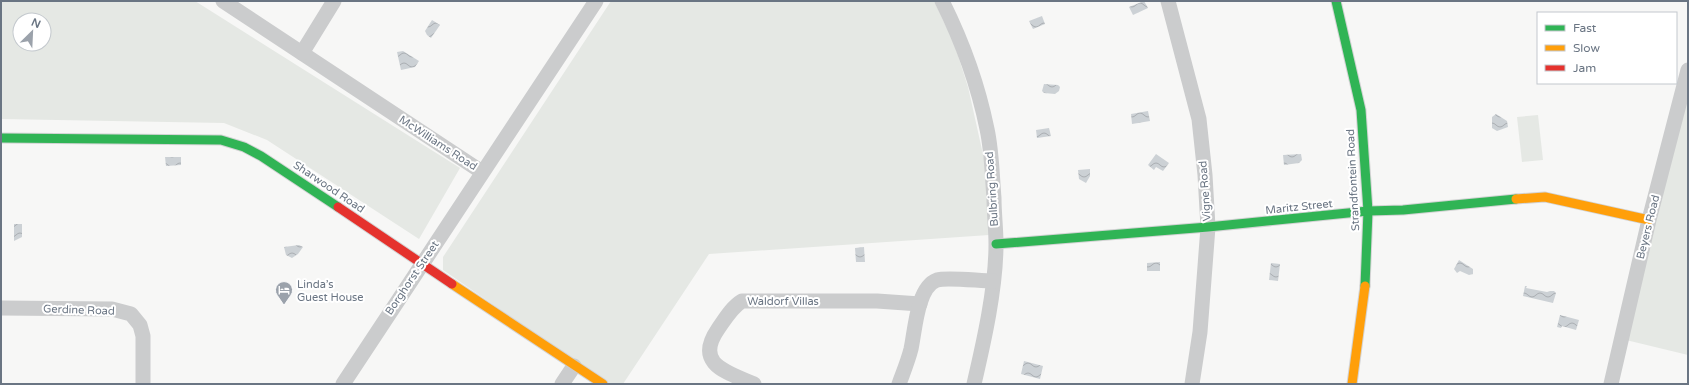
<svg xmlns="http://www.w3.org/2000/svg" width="1689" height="385" viewBox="0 0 1689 385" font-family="'Varela Round',sans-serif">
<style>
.park{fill:#e5e8e4;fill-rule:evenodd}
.water{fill:url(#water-waves)}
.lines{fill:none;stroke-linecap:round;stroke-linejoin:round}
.fast-casing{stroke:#d3d3d4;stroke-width:11}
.slow-casing{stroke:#d3d3d4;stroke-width:11}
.jam-casing{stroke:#d3d3d4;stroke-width:11}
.street{stroke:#cbcccd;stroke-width:15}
.fast{stroke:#30b455;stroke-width:9}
.slow{stroke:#ff9f0a;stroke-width:9}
.jam{stroke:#e5322d;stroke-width:9}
.labels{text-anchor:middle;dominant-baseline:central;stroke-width:4;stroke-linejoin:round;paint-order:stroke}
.street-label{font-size:11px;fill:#6a7583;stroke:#fff}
.poi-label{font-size:11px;fill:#6a7583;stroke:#fff;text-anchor:start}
</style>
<defs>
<pattern id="water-waves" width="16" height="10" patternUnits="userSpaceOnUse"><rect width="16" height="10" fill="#ccd1d5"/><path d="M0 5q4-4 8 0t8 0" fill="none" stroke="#aaaeb2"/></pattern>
</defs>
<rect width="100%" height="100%" fill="#f7f7f6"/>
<g class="park">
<path d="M 1,1 L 195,1 L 460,168 L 419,239 L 267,140 L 224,123 L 1,119 ZM 20,20 L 44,20 L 44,44 L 20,44 Z"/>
<path d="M 611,1 L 934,1 L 954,43 L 968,87 L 986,168 L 989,235 L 709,254 L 623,384 L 608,384 L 443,270 L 443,257 Z"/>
<path d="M 1688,86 L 1688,355 L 1626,340 Z"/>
<path d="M 1538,115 L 1543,160 L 1522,162 L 1517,117 Z"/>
</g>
<g class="water">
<path d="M 1144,1 L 1148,8 L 1133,15 L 1129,7 Z"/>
<path d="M 1042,16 L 1045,24 L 1033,29 L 1029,21 Z"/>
<path d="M 432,20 L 440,25 L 431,38 L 427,35 L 425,31 Z"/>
<path d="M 403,51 L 419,61 L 415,67 L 401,70 L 397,52 Z"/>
<path d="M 1044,84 L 1058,85 L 1060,87 L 1059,91 L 1055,94 L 1044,93 L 1042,91 Z"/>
<path d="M 1148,111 L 1150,121 L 1132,124 L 1131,114 Z"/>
<path d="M 1496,114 L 1507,121 L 1508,127 L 1497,131 L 1492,128 L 1492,117 Z"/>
<path d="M 1049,128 L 1051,136 L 1037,138 L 1036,130 Z"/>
<path d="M 1156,154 L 1169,163 L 1163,171 L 1156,167 L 1154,170 L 1148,165 Z"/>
<path d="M 1301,154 L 1302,160 L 1299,163 L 1284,165 L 1283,155 Z"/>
<path d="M 165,157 L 181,157 L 181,165 L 166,166 Z"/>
<path d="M 1090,169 L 1090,176 L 1086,183 L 1079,179 L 1078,170 Z"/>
<path d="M 14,224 L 22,224 L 22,237 L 14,241 Z"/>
<path d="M 299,245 L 303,247 L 298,254 L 292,258 L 286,255 L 284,247 Z"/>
<path d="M 864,247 L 865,262 L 856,262 L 855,248 Z"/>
<path d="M 1459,260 L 1473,269 L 1473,274 L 1469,275 L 1460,271 L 1457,273 L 1454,269 Z"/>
<path d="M 1160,262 L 1160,271 L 1147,271 L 1147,263 Z"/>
<path d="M 1271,263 L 1280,264 L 1278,281 L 1269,280 Z"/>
<path d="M 1525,286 L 1527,286 L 1526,288 L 1547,292 L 1550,291 L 1554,291 L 1556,293 L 1553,303 L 1523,296 Z"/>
<path d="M 1560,315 L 1579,320 L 1576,330 L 1562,326 L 1561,328 L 1557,327 Z"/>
<path d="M 1024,361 L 1043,366 L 1040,379 L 1021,374 Z"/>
</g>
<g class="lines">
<g class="fast-casing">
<g id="fast">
<path d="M 1336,1 L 1361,110 L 1368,211 L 1365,286"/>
<path d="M 1,138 L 221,140 L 244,147 L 261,156 L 338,207"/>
<path d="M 996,244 L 1208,227 L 1368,211 L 1403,210 L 1516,199"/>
</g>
</g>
<g class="slow-casing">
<g id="slow">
<path d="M 1516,199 L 1545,197 L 1649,220"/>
<path d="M 452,284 L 603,384"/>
<path d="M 1352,384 L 1365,286"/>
</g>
</g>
<g class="jam-casing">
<path id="jam" d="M 338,207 L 452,284"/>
</g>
<g class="street">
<path d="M 223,1 L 482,172"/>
<path d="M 942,1 C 962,41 978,85 987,129 C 992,152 992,175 994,198 C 994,213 996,229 996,244 C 996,288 984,341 974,384"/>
<path d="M 1168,1 L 1199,119 L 1205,175 L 1208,227 L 1200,332 L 1192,384"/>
<path d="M 302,53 L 334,1"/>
<path d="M 1,308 L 112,309 L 131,314 L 140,325 L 143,336 L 143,384"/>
<path d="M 343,384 L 596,1"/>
<path d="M 562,384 L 574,366"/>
<path d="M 754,384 C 726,372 694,364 718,329 C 725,319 732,307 742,301 L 877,301 L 920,304"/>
<path d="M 899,384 C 903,373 908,361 911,349 C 915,331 917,287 937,280 C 947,277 980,281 993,281"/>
<path d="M 1611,384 L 1649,220 L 1688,70"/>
</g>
<use href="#fast" class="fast"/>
<use href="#slow" class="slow"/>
<use href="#jam" class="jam"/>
</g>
<defs>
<g id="hotel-pin" transform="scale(0.9)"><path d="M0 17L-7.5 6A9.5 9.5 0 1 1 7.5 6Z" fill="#9ba2ab" stroke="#fff"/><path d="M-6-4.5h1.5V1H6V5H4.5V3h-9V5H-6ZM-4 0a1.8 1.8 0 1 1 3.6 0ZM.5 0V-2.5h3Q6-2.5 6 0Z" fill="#fff"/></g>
</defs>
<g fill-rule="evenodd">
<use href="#hotel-pin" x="284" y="290"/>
</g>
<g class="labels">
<g class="street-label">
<text transform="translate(438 143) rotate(33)">McWilliams Road</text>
<text transform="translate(1353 180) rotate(-93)">Strandfontein Road</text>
<text transform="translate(329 187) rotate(34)">Sharwood Road</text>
<text transform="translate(992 189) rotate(-94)">Bulbring Road</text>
<text transform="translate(1205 191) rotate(-94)">Vigne Road</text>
<text transform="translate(1299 207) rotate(-6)">Maritz Street</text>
<text transform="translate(1648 227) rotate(-76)">Beyers Road</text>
<text transform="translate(412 278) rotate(-56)">Borghorst Street</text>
<text x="783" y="301">Waldorf Villas</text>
<text transform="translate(79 310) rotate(2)">Gerdine Road</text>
</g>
<g class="poi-label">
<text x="297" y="284">Linda’s<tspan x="297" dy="13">Guest House</tspan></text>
</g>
</g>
<rect width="1689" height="385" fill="none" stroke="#6a7583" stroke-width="4"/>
<rect x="1537" y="12" width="140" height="72" fill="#ffffff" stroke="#c3c8cd"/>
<rect x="1545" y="25" width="20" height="6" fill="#30b455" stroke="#c3c8cd"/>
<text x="1573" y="32" font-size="12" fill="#6a7583">Fast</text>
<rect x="1545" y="45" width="20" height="6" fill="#ff9f0a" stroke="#c3c8cd"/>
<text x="1573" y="52" font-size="12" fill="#6a7583">Slow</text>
<rect x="1545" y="65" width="20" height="6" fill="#e5322d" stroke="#c3c8cd"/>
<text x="1573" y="72" font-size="12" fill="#6a7583">Jam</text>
<g transform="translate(32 32) rotate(24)"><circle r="19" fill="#ffffff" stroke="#c3c8cd"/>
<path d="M0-3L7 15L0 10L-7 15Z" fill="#9ba2ab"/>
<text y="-6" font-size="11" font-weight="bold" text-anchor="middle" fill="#6a7583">N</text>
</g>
</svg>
